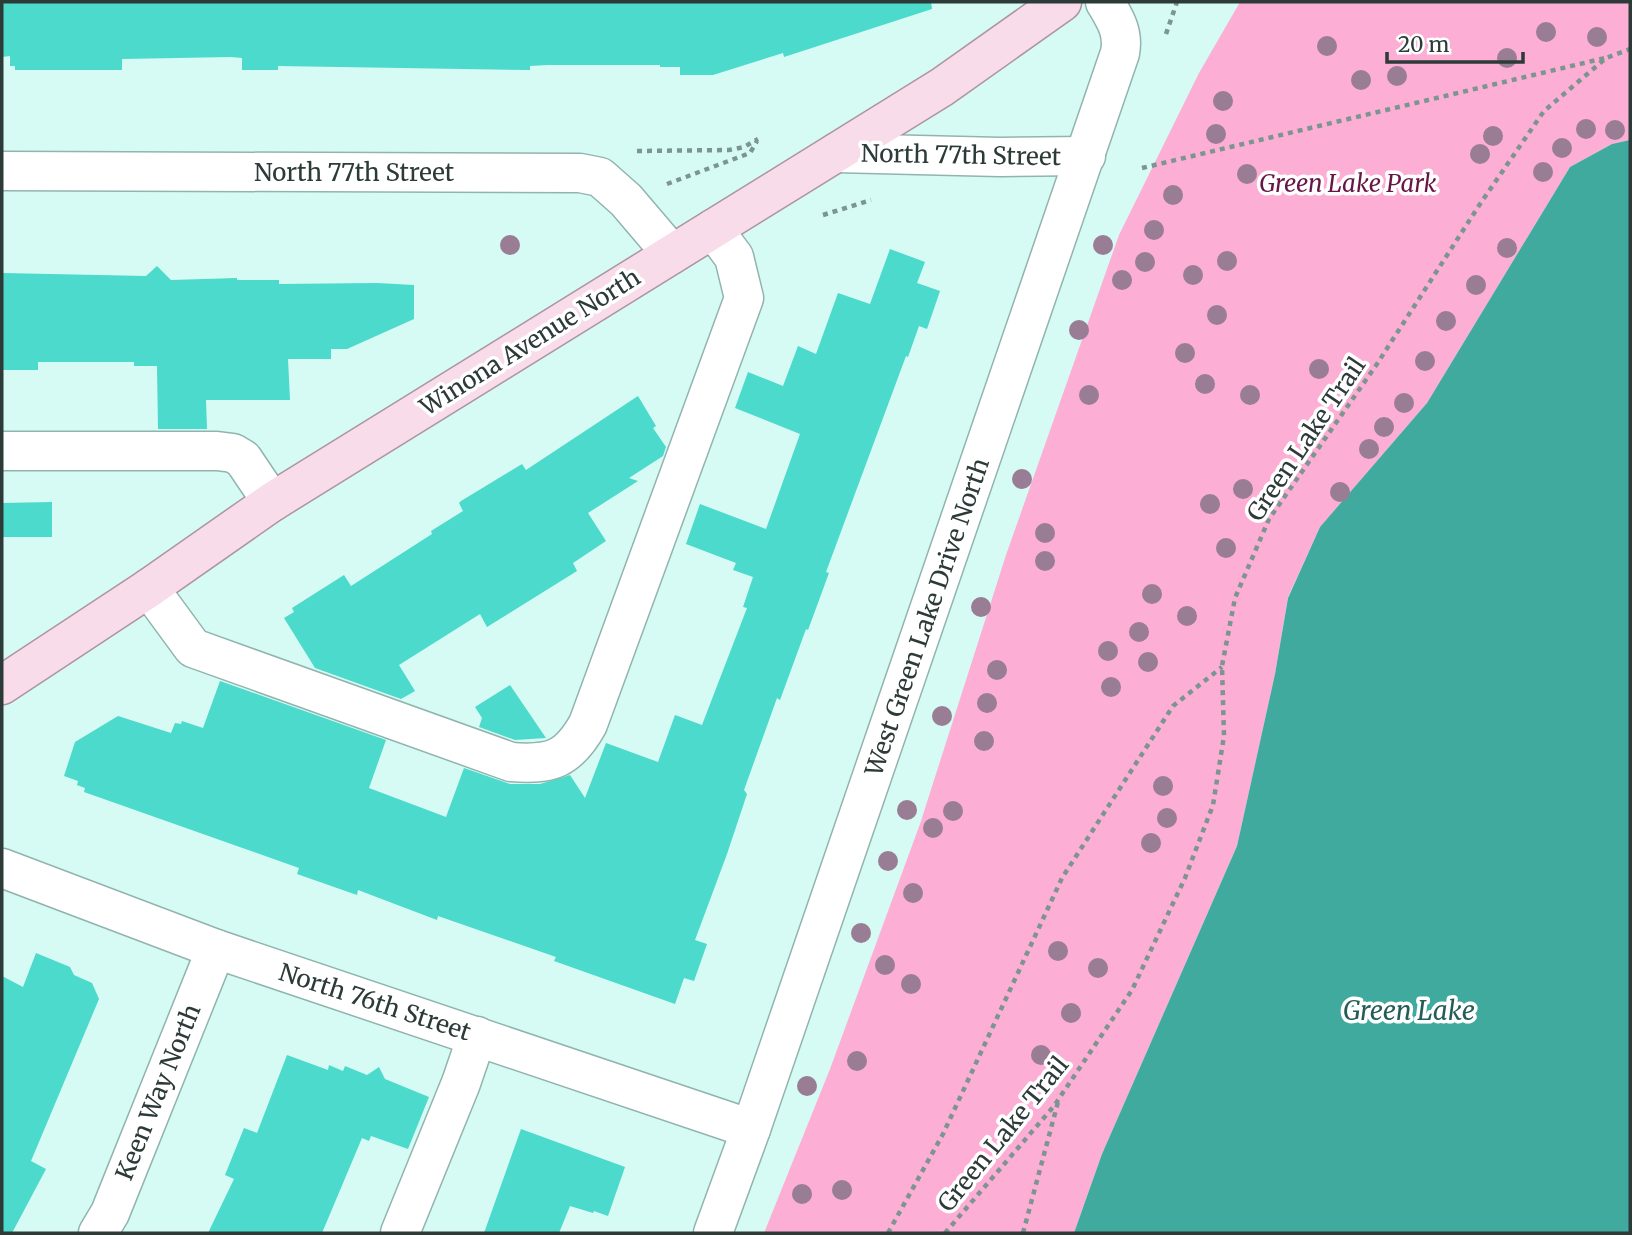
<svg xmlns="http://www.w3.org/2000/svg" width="1632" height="1235" viewBox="0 0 1632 1235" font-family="Merriweather,serif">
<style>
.green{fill:#fdaed5}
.water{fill:#40aa9f}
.building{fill:#4bdacb}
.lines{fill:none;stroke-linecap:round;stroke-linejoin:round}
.minor-casing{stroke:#92b4af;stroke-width:41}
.major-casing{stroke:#ad94a2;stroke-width:41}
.path{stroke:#7c9591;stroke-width:4.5;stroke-dasharray:5 5;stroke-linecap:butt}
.minor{stroke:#fff;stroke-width:38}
.major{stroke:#f8dce9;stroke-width:38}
.tree{fill:#987d94}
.labels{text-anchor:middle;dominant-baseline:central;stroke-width:7;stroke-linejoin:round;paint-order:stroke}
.street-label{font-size:24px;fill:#2c3a38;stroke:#fff}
.park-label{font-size:24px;font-style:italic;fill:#661746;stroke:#fff}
.water-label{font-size:26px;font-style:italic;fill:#245d57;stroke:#fff}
</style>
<rect width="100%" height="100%" fill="#d6faf4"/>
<path class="green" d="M 1240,2 L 1630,2 L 1630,140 L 1612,144 L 1570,167 L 1427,403 L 1320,527 L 1288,597 L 1275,674 L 1237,846 L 1102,1154 L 1074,1233 L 764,1233 L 830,1069 L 920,824 L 1006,555 L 1119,235 L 1199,73 Z"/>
<path class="water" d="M 1630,140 L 1630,1233 L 1074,1233 L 1102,1154 L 1237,846 L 1275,674 L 1288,598 L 1320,527 L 1427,403 L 1570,167 L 1612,144 Z"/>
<g class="building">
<path d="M 2,2 L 931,2 L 932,9 L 784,57 L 783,53 L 713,75 L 680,75 L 680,67 L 660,67 L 660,65 L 547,65 L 530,66 L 530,70 L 278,66 L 278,70 L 242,70 L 242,58 L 231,57 L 122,59 L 122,70 L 15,70 L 15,66 L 10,66 L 10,56 L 2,57 Z"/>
<path d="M 890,249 L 925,262 L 917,283 L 940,291 L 927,329 L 919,326 L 908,357 L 906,356 L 826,572 L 829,573 L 808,630 L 806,629 L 780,700 L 777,698 L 744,790 L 747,794 L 727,854 L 695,940 L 707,944 L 694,981 L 684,978 L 675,1004 L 554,961 L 556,957 L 438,916 L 437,920 L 358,890 L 357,895 L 297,874 L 299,868 L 84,792 L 85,788 L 77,785 L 78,781 L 64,776 L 75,742 L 118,716 L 171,733 L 175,723 L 181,724 L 182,721 L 203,728 L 220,681 L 386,740 L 369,788 L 446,817 L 464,768 L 510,784 L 540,784 L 570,775 L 585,798 L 606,743 L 658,762 L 675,715 L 702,725 L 747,608 L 743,607 L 753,577 L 733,570 L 736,563 L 686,544 L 700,504 L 766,529 L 800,434 L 735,408 L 748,372 L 783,386 L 798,346 L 816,354 L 838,293 L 870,304 Z"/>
<path d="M 157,266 L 171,280 L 237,278 L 237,280 L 279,280 L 279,284 L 377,283 L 414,285 L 414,319 L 347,349 L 331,349 L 331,359 L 288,359 L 290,400 L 206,400 L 207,429 L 158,429 L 157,366 L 134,366 L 134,362 L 38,362 L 38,370 L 2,370 L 2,273 L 146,276 Z"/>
<path d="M 638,396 L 656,426 L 653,428 L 666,447 L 663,456 L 629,478 L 638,481 L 588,513 L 606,541 L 573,563 L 577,571 L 487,627 L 480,614 L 399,665 L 415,691 L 401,699 L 315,668 L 284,618 L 294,612 L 292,608 L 344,575 L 351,586 L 432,534 L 431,531 L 463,511 L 459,503 L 461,501 L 522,464 L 526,470 Z"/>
<path d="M 52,502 L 52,537 L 2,537 L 2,503 Z"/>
<path d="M 510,685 L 546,738 L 515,740 L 479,727 L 482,718 L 475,707 Z"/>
<path d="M 36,953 L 70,967 L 74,975 L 92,983 L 99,999 L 31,1161 L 46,1169 L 12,1233 L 2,1233 L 2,976 L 23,987 Z"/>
<path d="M 287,1055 L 328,1070 L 329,1065 L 343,1071 L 345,1066 L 367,1075 L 379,1067 L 385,1079 L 429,1097 L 408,1149 L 371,1136 L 369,1141 L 362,1138 L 322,1233 L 208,1233 L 234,1179 L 225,1175 L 244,1128 L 257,1133 Z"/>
<path d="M 521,1129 L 625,1167 L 608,1216 L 594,1211 L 593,1213 L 570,1206 L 559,1233 L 484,1233 Z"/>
</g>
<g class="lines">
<g class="minor-casing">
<g id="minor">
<path d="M 836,153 L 1000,157 L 1086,156"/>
<path d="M 2,171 L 580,173 L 600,177 L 626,200 L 672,254"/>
<path d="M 2,451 L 217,451 L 233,453 L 243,459 L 272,502"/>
<path d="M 149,588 L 193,648 L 511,762 C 551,765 568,760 588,724 L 744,298 L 734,257 L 713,229"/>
<path d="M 2,868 L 216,949 L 751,1129"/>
<path d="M 98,1233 L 110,1213 L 216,949"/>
<path d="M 400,1233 L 461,1083 L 477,1036"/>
<path d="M 713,1233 L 751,1129 L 1120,53 C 1124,32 1115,19 1105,2"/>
</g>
</g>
<g class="major-casing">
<path id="major" d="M 2,685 L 149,588 L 272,502 L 942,87 L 1062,2"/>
</g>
<g class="path">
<path d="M 1166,34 L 1177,2"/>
<path d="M 637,151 L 729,150 L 744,147 L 758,139"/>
<path d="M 1142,168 L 1605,58"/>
<path d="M 667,184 L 750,153 L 757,141"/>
<path d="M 823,215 L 871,200"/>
<path d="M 888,1233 L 943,1134 L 1062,878 L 1173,706 L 1222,667"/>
<path d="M 945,1233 L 1054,1106 L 1132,990 L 1185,878 L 1213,805 L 1224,736 L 1222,666 L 1235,598 L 1269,519 L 1377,364 L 1480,204 L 1544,111 L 1606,58 L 1630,49"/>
<path d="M 1023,1233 L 1058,1102"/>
</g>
<use href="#minor" class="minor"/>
<use href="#major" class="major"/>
</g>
<g class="tree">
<circle cx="1546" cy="32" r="10"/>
<circle cx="1597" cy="37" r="10"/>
<circle cx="1327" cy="46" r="10"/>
<circle cx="1507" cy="58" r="10"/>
<circle cx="1397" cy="76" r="10"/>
<circle cx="1361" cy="80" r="10"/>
<circle cx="1223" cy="101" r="10"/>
<circle cx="1586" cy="129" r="10"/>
<circle cx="1615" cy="130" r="10"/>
<circle cx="1216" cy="134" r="10"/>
<circle cx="1493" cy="136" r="10"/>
<circle cx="1562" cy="148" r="10"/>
<circle cx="1480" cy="154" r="10"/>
<circle cx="1543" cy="172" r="10"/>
<circle cx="1247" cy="174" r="10"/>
<circle cx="1173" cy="195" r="10"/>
<circle cx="1154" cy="230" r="10"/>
<circle cx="510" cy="245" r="10"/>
<circle cx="1103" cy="245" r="10"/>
<circle cx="1507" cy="248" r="10"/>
<circle cx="1227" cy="261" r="10"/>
<circle cx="1145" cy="262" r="10"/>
<circle cx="1193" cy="275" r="10"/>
<circle cx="1122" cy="280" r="10"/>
<circle cx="1476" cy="285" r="10"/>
<circle cx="1217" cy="315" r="10"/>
<circle cx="1446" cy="321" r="10"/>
<circle cx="1079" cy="330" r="10"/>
<circle cx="1185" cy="353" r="10"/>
<circle cx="1425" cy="361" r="10"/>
<circle cx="1319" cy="369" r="10"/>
<circle cx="1205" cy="384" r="10"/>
<circle cx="1089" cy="395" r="10"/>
<circle cx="1250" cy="395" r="10"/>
<circle cx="1404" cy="403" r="10"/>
<circle cx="1384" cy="427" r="10"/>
<circle cx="1369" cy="449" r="10"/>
<circle cx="1022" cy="479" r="10"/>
<circle cx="1243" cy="489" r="10"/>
<circle cx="1340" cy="492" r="10"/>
<circle cx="1210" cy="504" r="10"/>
<circle cx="1045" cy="533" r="10"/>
<circle cx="1226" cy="548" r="10"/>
<circle cx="1045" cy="561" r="10"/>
<circle cx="1152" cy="594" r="10"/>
<circle cx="981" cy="607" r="10"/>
<circle cx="1187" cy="616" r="10"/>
<circle cx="1139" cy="632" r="10"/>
<circle cx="1108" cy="651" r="10"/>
<circle cx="1148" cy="662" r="10"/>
<circle cx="997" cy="670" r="10"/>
<circle cx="1111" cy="687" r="10"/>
<circle cx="987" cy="703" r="10"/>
<circle cx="942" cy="716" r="10"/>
<circle cx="984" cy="741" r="10"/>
<circle cx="1163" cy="786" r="10"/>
<circle cx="907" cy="810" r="10"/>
<circle cx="953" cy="811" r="10"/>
<circle cx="1167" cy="818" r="10"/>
<circle cx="933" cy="828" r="10"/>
<circle cx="1151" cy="843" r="10"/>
<circle cx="888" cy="861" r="10"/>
<circle cx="913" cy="893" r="10"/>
<circle cx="861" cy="933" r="10"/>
<circle cx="1058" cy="951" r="10"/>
<circle cx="885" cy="965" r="10"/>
<circle cx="1098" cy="968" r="10"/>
<circle cx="911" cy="984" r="10"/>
<circle cx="1071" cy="1013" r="10"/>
<circle cx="1041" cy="1055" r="10"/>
<circle cx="857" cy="1061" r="10"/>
<circle cx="807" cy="1086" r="10"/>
<circle cx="842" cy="1190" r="10"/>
<circle cx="802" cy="1194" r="10"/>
</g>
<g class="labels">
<g class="street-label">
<text transform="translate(961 155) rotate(1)">North 77th Street</text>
<text x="354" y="172">North 77th Street</text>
<text transform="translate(530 342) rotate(-32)">Winona Avenue North</text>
<text transform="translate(1306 439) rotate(-56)">Green Lake Trail</text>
<text transform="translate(927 617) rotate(-71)">West Green Lake Drive North</text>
<text transform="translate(375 1002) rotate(18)">North 76th Street</text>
<text transform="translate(158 1092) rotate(-68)">Keen Way North</text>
<text transform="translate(1003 1134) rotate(-51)">Green Lake Trail</text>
</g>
<g class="park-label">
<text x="1348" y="183">Green Lake Park</text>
</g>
<g class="water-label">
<text x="1409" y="1010">Green Lake</text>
</g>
</g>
<rect width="1632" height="1235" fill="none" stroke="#2c3a38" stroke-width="7"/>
<path d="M1387 52v10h136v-10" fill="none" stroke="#2c3a38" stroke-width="3.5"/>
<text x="1398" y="52" font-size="21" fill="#2c3a38" stroke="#ffffff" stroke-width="5" paint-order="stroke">20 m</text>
</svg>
